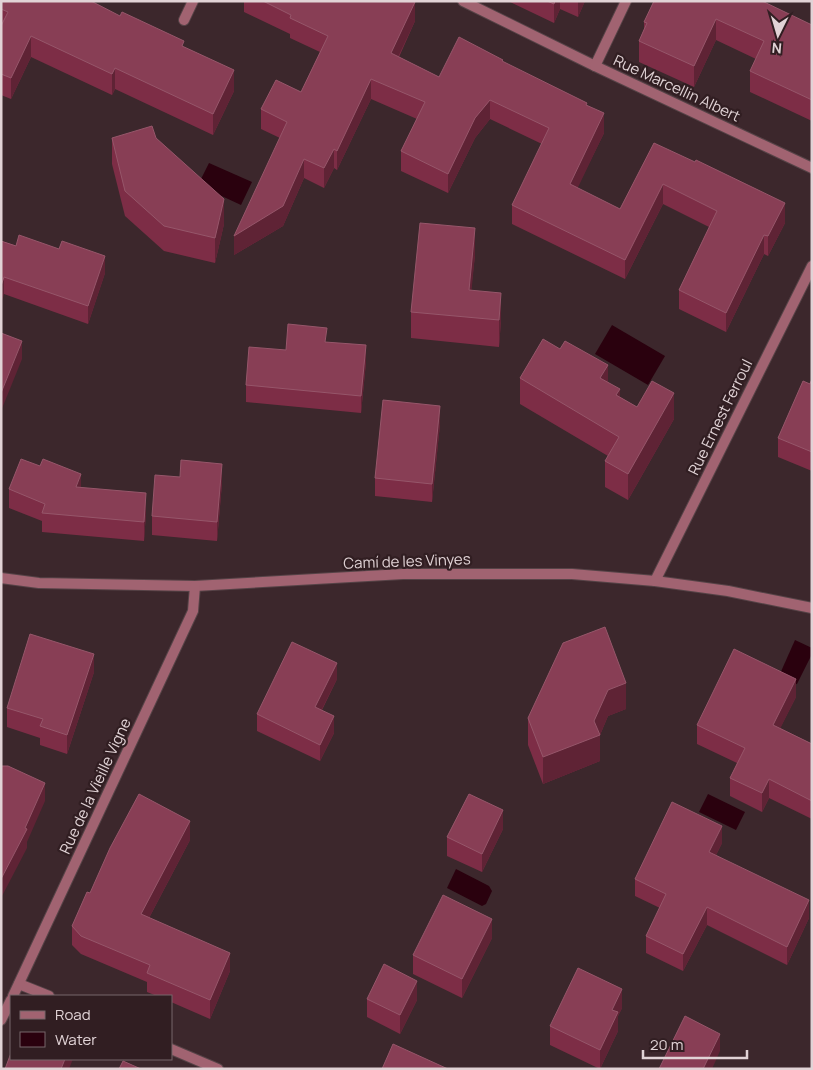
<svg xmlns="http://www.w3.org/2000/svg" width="813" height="1070" viewBox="0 0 813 1070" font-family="Manrope,sans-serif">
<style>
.water{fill:#2a010e}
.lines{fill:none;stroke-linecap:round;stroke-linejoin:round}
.minor-casing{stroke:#564347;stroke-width:12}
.minor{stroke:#a16371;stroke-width:10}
.wall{fill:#7d2d46}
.shaded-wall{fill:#5f2335}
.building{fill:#883e55;stroke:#96566a}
.labels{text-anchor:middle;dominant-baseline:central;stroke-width:4.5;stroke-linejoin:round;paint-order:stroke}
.street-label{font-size:15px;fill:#e1d3d6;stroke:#311e22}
</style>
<rect width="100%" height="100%" fill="#3c272c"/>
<g class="water">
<path d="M 209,163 L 252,182 L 241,205 L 198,185 Z"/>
<path d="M 612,325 L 665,356 L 648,385 L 595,354 Z"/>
<path d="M 795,640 L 812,648 L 812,654 L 797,684 L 787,685 L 779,676 Z"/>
<path d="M 708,794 L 745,812 L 736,830 L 699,812 Z"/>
<path d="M 456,869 L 489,886 L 492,891 L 486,904 L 482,906 L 447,888 Z"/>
</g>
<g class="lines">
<g class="minor-casing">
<g id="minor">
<path d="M 463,1 L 595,66"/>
<path d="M 626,1 L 595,66 L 812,168"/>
<path d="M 184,20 L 193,1"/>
<path d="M 1,578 L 39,583 L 195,586 L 403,574 L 572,574 L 655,581 L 728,591 L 812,608"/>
<path d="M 655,581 L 812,266"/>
<path d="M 19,984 L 49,996"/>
<path d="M 13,996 L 193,611 L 195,586"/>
<path d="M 1,1020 L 11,1000"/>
<path d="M 171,1049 L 218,1069"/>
</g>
</g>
<use href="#minor" class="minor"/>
</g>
<g class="wall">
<path d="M 1,1 L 184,47 L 234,91 L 213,135 L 115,89 L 112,95 L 31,57 L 11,99 L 1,95 Z"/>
<path d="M 244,1 L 414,1 L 415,21 L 399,57 L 439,77 L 503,62 L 587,105 L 604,133 L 577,188 L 620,209 L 654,143 L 785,223 L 768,256 L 764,254 L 726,332 L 679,309 L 679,290 L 709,227 L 663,204 L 625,279 L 512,224 L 512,205 L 542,144 L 490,119 L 475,138 L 448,193 L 401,171 L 401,151 L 417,119 L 371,99 L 337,170 L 334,168 L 324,188 L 304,178 L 283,226 L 234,255 L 280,138 L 261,129 L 261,109 L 301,92 L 320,52 L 290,38 L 290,34 L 244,12 Z"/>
<path d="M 508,1 L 585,1 L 578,17 L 560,9 L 554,23 Z"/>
<path d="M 654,1 L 812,25 L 812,121 L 750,92 L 750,71 L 756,59 L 716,40 L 694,87 L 639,62 L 639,41 L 644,29 L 644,22 Z"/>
<path d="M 112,138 L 156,138 L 224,224 L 215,263 L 164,251 L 125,216 L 112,164 Z"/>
<path d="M 1,241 L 105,273 L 88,324 L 4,294 Z"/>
<path d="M 475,255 L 471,290 L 501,320 L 499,347 L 411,338 L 411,312 Z"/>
<path d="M 327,342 L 366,362 L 361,413 L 246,402 L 246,385 L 286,350 Z"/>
<path d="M 520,378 L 608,382 L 620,397 L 637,407 L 674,419 L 628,500 L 605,487 L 605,461 L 608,456 L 520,404 Z"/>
<path d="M 812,379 L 812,471 L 778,457 L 778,438 Z"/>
<path d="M 440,424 L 432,502 L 375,496 L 375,478 Z"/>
<path d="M 40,466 L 81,488 L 146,512 L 144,541 L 42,532 L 42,521 L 9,508 L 9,489 Z"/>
<path d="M 222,483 L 217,541 L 152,535 L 152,516 Z"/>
<path d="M 94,672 L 67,754 L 40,745 L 40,738 L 7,727 L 7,708 Z"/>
<path d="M 337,679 L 322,710 L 334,733 L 320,761 L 257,731 L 257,714 Z"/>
<path d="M 796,697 L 780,728 L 812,744 L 812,819 L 769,798 L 762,812 L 730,796 L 730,778 L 737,763 L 697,744 L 697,725 Z"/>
<path d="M 626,709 L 608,716 L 600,735 L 600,761 L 543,784 L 528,745 L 528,718 Z"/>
<path d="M 503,829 L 482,872 L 447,856 L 447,837 Z"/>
<path d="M 190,840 L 149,918 L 230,971 L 210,1019 L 171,1002 L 171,996 L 157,996 L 147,992 L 147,982 L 81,954 L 72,945 L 72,926 L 90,893 Z"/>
<path d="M 722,843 L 716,855 L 809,918 L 787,965 L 707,925 L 683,971 L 646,953 L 646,936 L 660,908 L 635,896 L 635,879 Z"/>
<path d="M 492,938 L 462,998 L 413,974 L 413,955 Z"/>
<path d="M 367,999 L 417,1000 L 400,1034 L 367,1017 Z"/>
<path d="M 622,1008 L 618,1016 L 618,1031 L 600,1069 L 550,1045 L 550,1026 Z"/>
</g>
<g class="shaded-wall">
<path d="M 555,1 L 560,1 L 560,9 L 554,23 L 554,4 Z"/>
<path d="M 578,1 L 585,1 L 578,17 Z"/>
<path d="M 415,2 L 415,21 L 391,72 L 391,53 Z"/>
<path d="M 716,19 L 716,40 L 694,87 L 694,66 Z"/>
<path d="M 31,36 L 31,57 L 11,99 L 11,78 Z"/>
<path d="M 115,68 L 115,89 L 112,95 L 112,74 Z"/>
<path d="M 234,70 L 234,91 L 213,135 L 213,114 Z"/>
<path d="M 371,79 L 371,99 L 337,170 L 337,151 Z"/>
<path d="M 490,100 L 490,119 L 475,138 L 448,193 L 448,174 L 475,118 Z"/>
<path d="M 604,113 L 604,133 L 570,204 L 570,184 Z"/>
<path d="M 334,149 L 334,168 L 324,188 L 324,168 Z"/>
<path d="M 304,159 L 304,178 L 283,226 L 234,255 L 234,236 Z"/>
<path d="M 663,184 L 663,204 L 625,279 L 625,260 Z"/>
<path d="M 224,199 L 224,224 L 215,263 L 215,238 Z"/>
<path d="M 785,203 L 785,223 L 768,256 L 768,236 Z"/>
<path d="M 475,228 L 475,255 L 469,316 L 469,290 Z"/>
<path d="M 764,235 L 764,254 L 726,332 L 726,313 Z"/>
<path d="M 105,256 L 105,273 L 88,324 L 88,306 Z"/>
<path d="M 4,277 L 4,294 L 1,304 L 1,286 Z"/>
<path d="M 501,293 L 501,320 L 499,347 L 499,320 Z"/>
<path d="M 22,341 L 22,359 L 1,411 L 1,393 Z"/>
<path d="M 366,345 L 366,362 L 361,413 L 361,396 Z"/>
<path d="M 608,365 L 608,391 L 600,378 Z"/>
<path d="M 620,389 L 620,415 L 616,395 Z"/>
<path d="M 674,393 L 674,419 L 628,500 L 628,474 Z"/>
<path d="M 440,406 L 440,424 L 432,502 L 432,484 Z"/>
<path d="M 222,464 L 222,483 L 217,541 L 217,522 Z"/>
<path d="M 81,474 L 81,493 L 76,487 Z"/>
<path d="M 146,493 L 146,512 L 144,541 L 144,522 Z"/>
<path d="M 94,654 L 94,672 L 67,754 L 67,735 Z"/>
<path d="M 337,663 L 337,679 L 315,723 L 315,707 Z"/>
<path d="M 796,679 L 796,697 L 773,743 L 773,725 Z"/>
<path d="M 626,683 L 626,709 L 608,716 L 600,735 L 600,761 L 543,784 L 543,757 L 594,721 L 608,690 Z"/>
<path d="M 334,716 L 334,733 L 320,761 L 320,745 Z"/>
<path d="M 769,779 L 769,798 L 762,812 L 762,793 Z"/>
<path d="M 45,783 L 45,801 L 27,842 L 27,848 L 1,898 L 1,879 Z"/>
<path d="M 503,810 L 503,829 L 482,872 L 482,854 Z"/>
<path d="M 190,821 L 190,840 L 141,933 L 141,914 Z"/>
<path d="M 722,826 L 722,843 L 709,869 L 709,852 Z"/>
<path d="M 809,900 L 809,918 L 787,965 L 787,947 Z"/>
<path d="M 707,907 L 707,925 L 683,971 L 683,954 Z"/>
<path d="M 492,919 L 492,938 L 462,998 L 462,979 Z"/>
<path d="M 230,953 L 230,971 L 210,1019 L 210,1000 Z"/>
<path d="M 417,981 L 417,1000 L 400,1034 L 400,1015 Z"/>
<path d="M 622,989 L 622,1008 L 618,1016 L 618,1031 L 600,1069 L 600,1050 L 612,1010 Z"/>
<path d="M 720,1034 L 720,1051 L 712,1069 L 703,1069 Z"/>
<path d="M 65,1059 L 73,1059 L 69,1069 L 61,1069 Z"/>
</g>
<g class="building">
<path d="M 1,1 L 91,1 L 120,16 L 122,12 L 184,41 L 182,46 L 234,70 L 213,114 L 115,68 L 112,74 L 31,36 L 11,78 L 1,74 L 1,26 L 8,12 L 1,9 Z"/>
<path d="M 263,1 L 415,2 L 391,53 L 439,77 L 459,37 L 503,60 L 502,61 L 587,103 L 586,105 L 604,113 L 570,184 L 620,209 L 654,143 L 695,162 L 696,160 L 785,203 L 768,236 L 764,235 L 726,313 L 679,290 L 717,211 L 663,184 L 625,260 L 512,205 L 549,128 L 490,100 L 475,118 L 448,174 L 401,151 L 425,102 L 371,79 L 337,151 L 334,149 L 324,168 L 304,159 L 283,206 L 234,236 L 287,122 L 261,109 L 276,80 L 301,92 L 328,36 L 290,18 L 291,15 Z"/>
<path d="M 547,1 L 555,1 L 554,4 Z"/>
<path d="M 654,1 L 762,1 L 812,25 L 812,100 L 750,71 L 764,41 L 716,19 L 694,66 L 639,41 L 647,23 L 644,22 Z"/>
<path d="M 152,126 L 156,138 L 224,199 L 215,238 L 164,226 L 125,191 L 112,138 Z"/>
<path d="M 420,223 L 475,228 L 469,290 L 501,293 L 499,320 L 411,312 Z"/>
<path d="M 19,235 L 59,249 L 62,241 L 105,256 L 88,306 L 4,277 L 1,286 L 1,241 L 16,246 Z"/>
<path d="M 288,324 L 327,328 L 325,342 L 366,345 L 361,396 L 246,385 L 249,347 L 286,350 Z"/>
<path d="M 1,333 L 22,341 L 1,393 Z"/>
<path d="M 543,339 L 560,349 L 565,341 L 608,365 L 600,378 L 620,389 L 616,395 L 637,407 L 652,381 L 674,393 L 628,474 L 605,461 L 619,437 L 520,378 Z"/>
<path d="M 812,379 L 812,452 L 778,438 L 803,381 L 810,384 Z"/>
<path d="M 383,400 L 440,406 L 432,484 L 375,478 Z"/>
<path d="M 21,459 L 40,466 L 43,459 L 81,474 L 76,487 L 146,493 L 144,522 L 42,513 L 45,504 L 9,489 Z"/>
<path d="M 181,460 L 222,464 L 217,522 L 152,516 L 155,475 L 180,477 Z"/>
<path d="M 605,627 L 626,683 L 608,690 L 594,721 L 600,735 L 543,757 L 528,718 L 563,643 Z"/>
<path d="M 30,634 L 94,654 L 67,735 L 40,726 L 43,719 L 7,708 Z"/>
<path d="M 292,642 L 337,663 L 315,707 L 334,716 L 320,745 L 257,714 Z"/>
<path d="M 734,649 L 796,679 L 773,725 L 812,744 L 812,801 L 769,779 L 762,793 L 730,778 L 745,748 L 697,725 Z"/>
<path d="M 1,766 L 8,766 L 45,783 L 25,828 L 27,829 L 1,879 Z"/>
<path d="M 139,794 L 190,821 L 141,914 L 230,953 L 210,1000 L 147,973 L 150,965 L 81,936 L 72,926 L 87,892 L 90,893 L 110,848 Z"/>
<path d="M 469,794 L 503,810 L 482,854 L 447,837 Z"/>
<path d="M 672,802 L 722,826 L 709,852 L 809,900 L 787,947 L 707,907 L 683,954 L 646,936 L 666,894 L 635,879 Z"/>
<path d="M 443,895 L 492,919 L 462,979 L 413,955 Z"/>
<path d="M 384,964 L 417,981 L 400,1015 L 367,999 Z"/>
<path d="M 578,968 L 622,989 L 612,1010 L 618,1012 L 600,1050 L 550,1026 Z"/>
<path d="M 685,1016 L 720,1034 L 703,1069 L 659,1069 Z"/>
<path d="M 393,1044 L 448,1069 L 382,1069 Z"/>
<path d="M 11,1053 L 11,1059 L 65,1059 L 61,1069 L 5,1069 Z"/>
<path d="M 123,1061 L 141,1069 L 119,1069 Z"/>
</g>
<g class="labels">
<g class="street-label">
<text transform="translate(677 88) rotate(25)">Rue Marcellin Albert</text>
<text transform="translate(720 417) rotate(-64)">Rue Ernest Ferroul</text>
<text transform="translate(407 561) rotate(-2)">Camí de les Vinyes</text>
<text transform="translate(95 786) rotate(-65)">Rue de la Vieille Vigne</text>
</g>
</g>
<rect width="813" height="1070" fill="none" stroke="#e1d3d6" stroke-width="5"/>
<rect x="10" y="995" width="162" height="65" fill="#311e22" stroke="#77666a"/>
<rect x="20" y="1011" width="25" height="8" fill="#a16371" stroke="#77666a"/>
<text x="55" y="1020" font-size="15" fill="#e1d3d6">Road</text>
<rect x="20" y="1032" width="25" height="15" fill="#2a010e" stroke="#77666a"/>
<text x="55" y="1045" font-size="15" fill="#e1d3d6">Water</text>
<g transform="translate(778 35) rotate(185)" stroke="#311e22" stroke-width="4" paint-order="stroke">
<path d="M0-4L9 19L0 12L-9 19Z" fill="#e1d3d6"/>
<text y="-8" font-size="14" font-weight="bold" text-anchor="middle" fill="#e1d3d6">N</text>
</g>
<path d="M643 1050v8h104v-8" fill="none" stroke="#e1d3d6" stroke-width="2.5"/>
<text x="650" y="1050" font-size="15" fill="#e1d3d6" stroke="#311e22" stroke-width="4" paint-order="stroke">20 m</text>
</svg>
